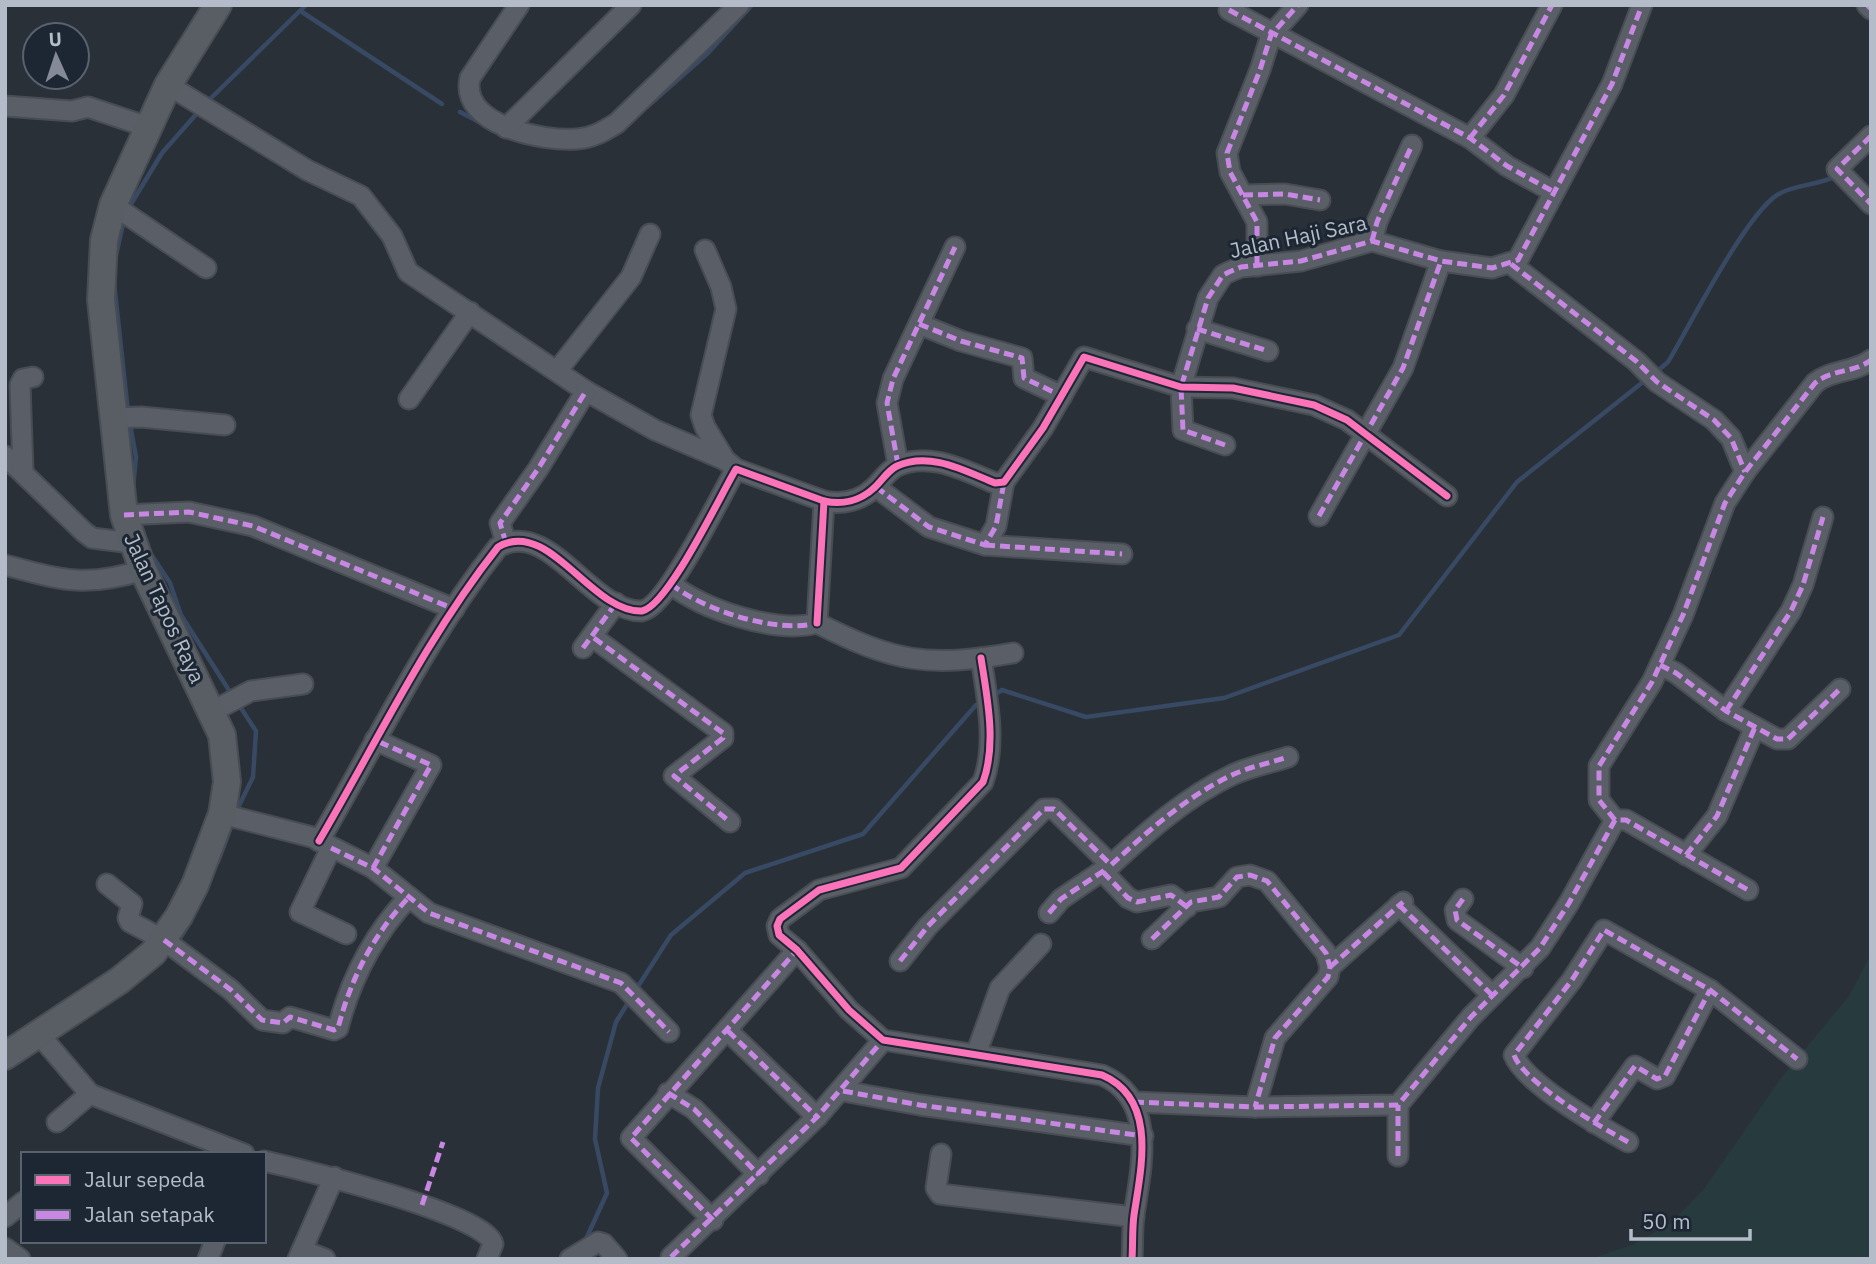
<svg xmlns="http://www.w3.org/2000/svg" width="1876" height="1264" viewBox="0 0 1876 1264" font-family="'IBM Plex Sans',sans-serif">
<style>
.green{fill:#273a3e}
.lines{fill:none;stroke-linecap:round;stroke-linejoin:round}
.stream{stroke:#384963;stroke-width:4.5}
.minor-casing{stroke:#484c53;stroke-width:23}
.secondary-casing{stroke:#484c53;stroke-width:30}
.minor{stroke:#5a5e66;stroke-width:19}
.secondary{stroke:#595d64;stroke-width:26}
.quiet{stroke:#c787e3;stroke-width:5;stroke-dasharray:10 5;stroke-linecap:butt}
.cycleway-casing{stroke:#1d2633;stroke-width:11}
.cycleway{stroke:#fb73b8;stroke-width:7}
.labels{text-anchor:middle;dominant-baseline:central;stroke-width:6;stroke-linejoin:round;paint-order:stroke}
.street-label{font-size:21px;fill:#b4bcc9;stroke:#1d2633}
</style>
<rect width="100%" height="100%" fill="#2a3038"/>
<path class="green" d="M 1871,954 L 1871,1259 L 1589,1259 L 1632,1245 L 1670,1224 L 1704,1189 L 1781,1078 L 1849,996 Z"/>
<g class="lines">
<g class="stream">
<path d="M 302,12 L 442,104"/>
<path d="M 207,102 L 306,5"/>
<path d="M 647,107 L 708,53 L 752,5"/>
<path d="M 460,112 L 481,123"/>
<path d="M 128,209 L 162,153 L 199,111"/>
<path d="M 116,255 L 124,220"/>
<path d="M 114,282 L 128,412"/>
<path d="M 1655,373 L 1668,362 C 1690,325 1745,216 1777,195 C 1794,184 1819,186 1838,175"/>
<path d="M 130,424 L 136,457 L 133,488"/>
<path d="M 151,554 L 170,583 L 181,615 L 232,695"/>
<path d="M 991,697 L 1002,690 L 1086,717 L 1224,698 L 1399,635 L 1517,482 L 1648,378"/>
<path d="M 236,812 L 253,777 L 256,731 L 239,705"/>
<path d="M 218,862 L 231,827"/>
<path d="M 177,943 L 191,921"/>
<path d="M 635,991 L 671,935 L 745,873 L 863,834 L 976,705 L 983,701"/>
<path d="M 586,1239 L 607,1193 L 595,1139 L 598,1088 L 616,1022 L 631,998"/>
</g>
<g class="minor-casing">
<g id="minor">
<path d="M 519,5 L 470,78 C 459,125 544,142 577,139 C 593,138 604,131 617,123 L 739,5"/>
<path d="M 1867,5 L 1871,9"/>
<path d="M 1229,10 L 1470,138 L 1507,166 L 1554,192"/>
<path d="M 168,85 L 307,170 L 361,196 L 392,236 L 408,272 L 586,391 L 655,430 L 725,460 L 736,469"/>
<path d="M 5,106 L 72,111 L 88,107 L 148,127"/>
<path d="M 506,128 L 631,5"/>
<path d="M 1871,136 L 1837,169 L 1871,204"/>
<path d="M 1470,138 L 1504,95 L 1552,5"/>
<path d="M 1243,195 L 1285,194 L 1320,200"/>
<path d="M 113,205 L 206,268"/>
<path d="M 1372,241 L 1377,222 L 1412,145"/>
<path d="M 705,250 L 721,287 L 726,309 L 701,415 L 705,427 L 725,460"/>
<path d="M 1511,264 L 1636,361 L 1657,382 L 1714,420 L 1731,438 L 1745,472"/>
<path d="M 1257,266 L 1257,222 L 1230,172 L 1227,153 L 1260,70 L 1271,35 L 1298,5"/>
<path d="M 919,324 L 961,341 L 1022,358 L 1024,378 L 1062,396"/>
<path d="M 1197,329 L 1268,351"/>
<path d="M 557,371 L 631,277 L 650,234"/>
<path d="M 409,399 L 470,312"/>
<path d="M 114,418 L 141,417 L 225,425"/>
<path d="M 1225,445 L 1183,430 L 1181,387 L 1208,298 L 1223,275 L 1229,272 L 1241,267 L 1301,261 L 1372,241 L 1441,261 L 1492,268 L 1518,260 L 1612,84 L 1642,5"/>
<path d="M 5,456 L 84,532 L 92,538 L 132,543"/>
<path d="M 898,465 L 887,403 L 893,379 L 955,247"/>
<path d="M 23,472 L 20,385 L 23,379 L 33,377"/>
<path d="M 876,487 L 929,527 L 985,545 L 996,526 L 1004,482"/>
<path d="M 124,515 L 189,512 L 253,526 L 454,609"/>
<path d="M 1319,516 L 1403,368 L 1441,261"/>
<path d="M 506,543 L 500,523 L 538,469 L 586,391"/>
<path d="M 985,545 L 1122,554"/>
<path d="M 5,565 C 61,580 86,588 143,570"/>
<path d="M 671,584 C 703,610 777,634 817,623"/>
<path d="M 817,623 L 824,501 C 842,505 860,501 874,488 C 882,481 887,471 897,466 C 930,451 965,471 995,483 L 1004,482 L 1043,428 L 1084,357 L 1181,387 L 1233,388 L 1314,405 L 1347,420 L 1447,496"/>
<path d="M 817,623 C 894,662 927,668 1013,653"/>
<path d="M 594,638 L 723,733 L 723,738 L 674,776 L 730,822"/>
<path d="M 583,648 L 616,603"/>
<path d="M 981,658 C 987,697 997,744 983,782 L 901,868 L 819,890 L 780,919 L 777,926 L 779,935 L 797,950 L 849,1010 L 883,1040 L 1102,1075 C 1158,1099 1141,1168 1134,1215 C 1132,1229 1133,1244 1132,1259"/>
<path d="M 1660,665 L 1676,673 L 1726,711 L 1777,739 L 1788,739 L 1840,689"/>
<path d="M 213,711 L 251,691 L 303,684"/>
<path d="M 1726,711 L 1791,611 L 1803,585 L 1823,517"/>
<path d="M 222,814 L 312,837 L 373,868 L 429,913 L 621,983 L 669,1032"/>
<path d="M 1615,820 L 1599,800 L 1599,766 L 1652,682 L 1683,615 L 1725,503 L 1745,472 L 1815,383 C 1832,369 1854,373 1871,360"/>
<path d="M 319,841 C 377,742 426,638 498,547 C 549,517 591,613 642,611 C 668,606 720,496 736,469 L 824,501"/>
<path d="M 331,848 L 300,912 L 346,934"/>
<path d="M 1686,855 L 1717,816 L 1755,727"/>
<path d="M 373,868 L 431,765 L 375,740"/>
<path d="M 1103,872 L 1128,898 L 1137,902 L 1171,895 L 1187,907"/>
<path d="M 107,884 L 132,904 L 128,918 L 130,922 L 164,940 L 231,990 L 262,1020 L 283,1023 L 290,1017 L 334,1030 L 338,1028 C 351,978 373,935 409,897"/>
<path d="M 1463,899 L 1455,910 L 1457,920 L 1523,968"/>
<path d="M 1399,905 L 1492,995"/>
<path d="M 1049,913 L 1061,899 L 1111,865"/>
<path d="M 1152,939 L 1191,902 L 1219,897 L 1237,877 L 1250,875 L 1267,881 L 1326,953 L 1330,967 L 1328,977 L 1275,1038 L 1255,1107"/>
<path d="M 900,961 L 928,926 L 1044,809 L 1054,809 L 1111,865 C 1148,831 1186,797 1232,775 C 1249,767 1270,763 1288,757"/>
<path d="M 1330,967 L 1403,902"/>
<path d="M 728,1031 L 817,1117"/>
<path d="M 38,1033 L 90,1094 L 244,1154"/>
<path d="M 976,1054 L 1000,988 L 1041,944"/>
<path d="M 843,1091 L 920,1105 L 1143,1136"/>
<path d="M 668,1093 L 694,1109 L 759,1175"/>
<path d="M 1134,1102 L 1255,1107 L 1398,1105 L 1471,1017 L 1540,948 L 1569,903 L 1615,820 L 1626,820 L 1748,890"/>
<path d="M 57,1122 L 90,1094"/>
<path d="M 1594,1123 L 1635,1066 L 1657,1079 L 1665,1076 L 1710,990"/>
<path d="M 1628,1142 C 1601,1127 1524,1083 1514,1055 L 1572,980 L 1604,930 L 1710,990 L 1797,1059"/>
<path d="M 941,1154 L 936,1188 L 940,1194 L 1134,1217"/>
<path d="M 1398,1156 L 1398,1105"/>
<path d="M 264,1161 C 299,1169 487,1214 493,1244 L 487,1259"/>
<path d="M 5,1217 L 23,1202"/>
<path d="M 713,1220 L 631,1138 L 797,950"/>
<path d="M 5,1248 L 20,1259"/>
<path d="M 302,1250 L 325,1259"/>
<path d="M 671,1257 L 817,1117 L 883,1040"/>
<path d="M 208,1259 L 215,1241"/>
<path d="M 298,1259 L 334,1177"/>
<path d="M 570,1259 L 598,1242 L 604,1244 L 617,1259"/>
</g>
</g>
<g class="secondary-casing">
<path id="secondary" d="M 5,1056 L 120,980 L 153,953 L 179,916 L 195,885 L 222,814 L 227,782 L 222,735 L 143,570 L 124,515 L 101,300 L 104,240 L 113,205 L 168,85 L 218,5"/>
</g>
<use href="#minor" class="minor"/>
<use href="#secondary" class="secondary"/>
<g class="quiet">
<path d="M 1867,5 L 1871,9"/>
<path d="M 1229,10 L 1470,138 L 1507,166 L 1554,192"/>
<path d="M 1871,136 L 1837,169 L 1871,204"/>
<path d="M 1470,138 L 1504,95 L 1552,5"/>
<path d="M 1243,195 L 1285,194 L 1320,200"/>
<path d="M 1372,241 L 1377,222 L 1412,145"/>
<path d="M 1511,264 L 1636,361 L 1657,382 L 1714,420 L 1731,438 L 1745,472"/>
<path d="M 1257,266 L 1257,222 L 1230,172 L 1227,153 L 1260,70 L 1271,35 L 1298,5"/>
<path d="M 919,324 L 961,341 L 1022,358 L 1024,378 L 1062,396"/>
<path d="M 1197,329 L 1268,351"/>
<path d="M 1225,445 L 1183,430 L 1181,387 L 1208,298 L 1223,275 L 1229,272 L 1241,267 L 1301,261 L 1372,241 L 1441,261 L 1492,268 L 1518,260 L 1612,84 L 1642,5"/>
<path d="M 898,465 L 887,403 L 893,379 L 955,247"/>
<path d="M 876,487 L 929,527 L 985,545 L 996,526 L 1004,482"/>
<path d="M 124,515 L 189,512 L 253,526 L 454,609"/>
<path d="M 1319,516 L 1403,368 L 1441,261"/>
<path d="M 506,543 L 500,523 L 538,469 L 586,391"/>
<path d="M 985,545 L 1122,554"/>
<path d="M 671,584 C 703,610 777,634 817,623"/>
<path d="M 594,638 L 723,733 L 723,738 L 674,776 L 730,822"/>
<path d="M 583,648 L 616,603"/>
<path d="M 1660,665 L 1676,673 L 1726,711 L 1777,739 L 1788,739 L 1840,689"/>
<path d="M 1726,711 L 1791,611 L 1803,585 L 1823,517"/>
<path d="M 1615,820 L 1599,800 L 1599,766 L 1652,682 L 1683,615 L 1725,503 L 1745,472 L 1815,383 C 1832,369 1854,373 1871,360"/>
<path d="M 331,848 L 373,868 L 429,913 L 621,983 L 669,1032"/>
<path d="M 1686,855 L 1717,816 L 1755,727"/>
<path d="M 373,868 L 431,765 L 375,740"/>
<path d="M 1103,872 L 1128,898 L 1137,902 L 1171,895 L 1187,907"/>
<path d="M 1463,899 L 1455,910 L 1457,920 L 1523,968"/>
<path d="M 1399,905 L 1492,995"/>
<path d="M 1049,913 L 1061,899 L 1108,868"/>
<path d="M 1152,939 L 1191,902 L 1219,897 L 1237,877 L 1250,875 L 1267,881 L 1326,953 L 1330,967 L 1328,977 L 1275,1038 L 1255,1107"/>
<path d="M 164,940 L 231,990 L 262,1020 L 283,1023 L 290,1017 L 334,1030 L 338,1028 C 351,978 373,935 409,897"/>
<path d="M 900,961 L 928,926 L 1044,809 L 1054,809 L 1111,865 C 1148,831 1186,797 1232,775 C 1249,767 1270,763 1288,757"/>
<path d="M 1330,967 L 1403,902"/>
<path d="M 728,1031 L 817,1117"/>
<path d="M 843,1091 L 920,1105 L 1143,1136"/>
<path d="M 668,1093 L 694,1109 L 759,1175"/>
<path d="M 1134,1102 L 1255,1107 L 1398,1105 L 1471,1017 L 1540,948 L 1569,903 L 1615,820 L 1626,820 L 1748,890"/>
<path d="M 1594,1123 L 1635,1066 L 1657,1079 L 1665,1076 L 1710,990"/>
<path d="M 1628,1142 C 1601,1127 1524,1083 1514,1055 L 1572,980 L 1604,930 L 1710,990 L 1797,1059"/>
<path d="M 1398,1156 L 1398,1105"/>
<path d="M 422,1205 L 443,1142"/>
<path d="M 713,1220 L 631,1138 L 797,950"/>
<path d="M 671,1257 L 817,1117 L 883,1040"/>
</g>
<g class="cycleway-casing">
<g id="cycleway">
<path d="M 817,623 L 824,501 C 842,505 860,501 874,488 C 882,481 887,471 897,466 C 930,451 965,471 995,483 L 1004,482 L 1043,428 L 1084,357 L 1181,387 L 1233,388 L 1314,405 L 1347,420 L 1447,496"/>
<path d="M 981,658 C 987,697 997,744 983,782 L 901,868 L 819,890 L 780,919 L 777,926 L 779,935 L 797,950 L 849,1010 L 883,1040 L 1102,1075 C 1158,1099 1141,1168 1134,1215 C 1132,1229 1133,1244 1132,1259"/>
<path d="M 319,841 C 377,742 426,638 498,547 C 549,517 591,613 642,611 C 668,606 720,496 736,469 L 824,501"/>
</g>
</g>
<use href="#cycleway" class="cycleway"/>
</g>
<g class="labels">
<g class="street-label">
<text transform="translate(1298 236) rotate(-12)">Jalan Haji Sara</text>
<text transform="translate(165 608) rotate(65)">Jalan Tapos Raya</text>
</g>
</g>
<rect width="1876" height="1264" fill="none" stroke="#b4bcc9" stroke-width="14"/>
<rect x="21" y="1152" width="245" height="91" fill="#1d2633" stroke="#59626f" stroke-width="2"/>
<rect x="35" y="1175" width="35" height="10" fill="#fb73b8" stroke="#59626f" stroke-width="2"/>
<text x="84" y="1187" font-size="21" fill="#b4bcc9">Jalur sepeda</text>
<rect x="35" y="1210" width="35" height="10" fill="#c787e3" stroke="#59626f" stroke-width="2"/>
<text x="84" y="1222" font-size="21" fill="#b4bcc9">Jalan setapak</text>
<g transform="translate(56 56) rotate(357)"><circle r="33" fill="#1d2633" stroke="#59626f" stroke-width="2"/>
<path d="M0-5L12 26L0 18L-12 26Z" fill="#848b96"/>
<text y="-10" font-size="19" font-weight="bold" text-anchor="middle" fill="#b4bcc9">U</text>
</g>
<path d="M1631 1229v10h119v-10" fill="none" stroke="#b4bcc9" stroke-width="3.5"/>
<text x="1642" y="1229" font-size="21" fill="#b4bcc9" stroke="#1d2633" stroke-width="5" paint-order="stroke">50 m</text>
</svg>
